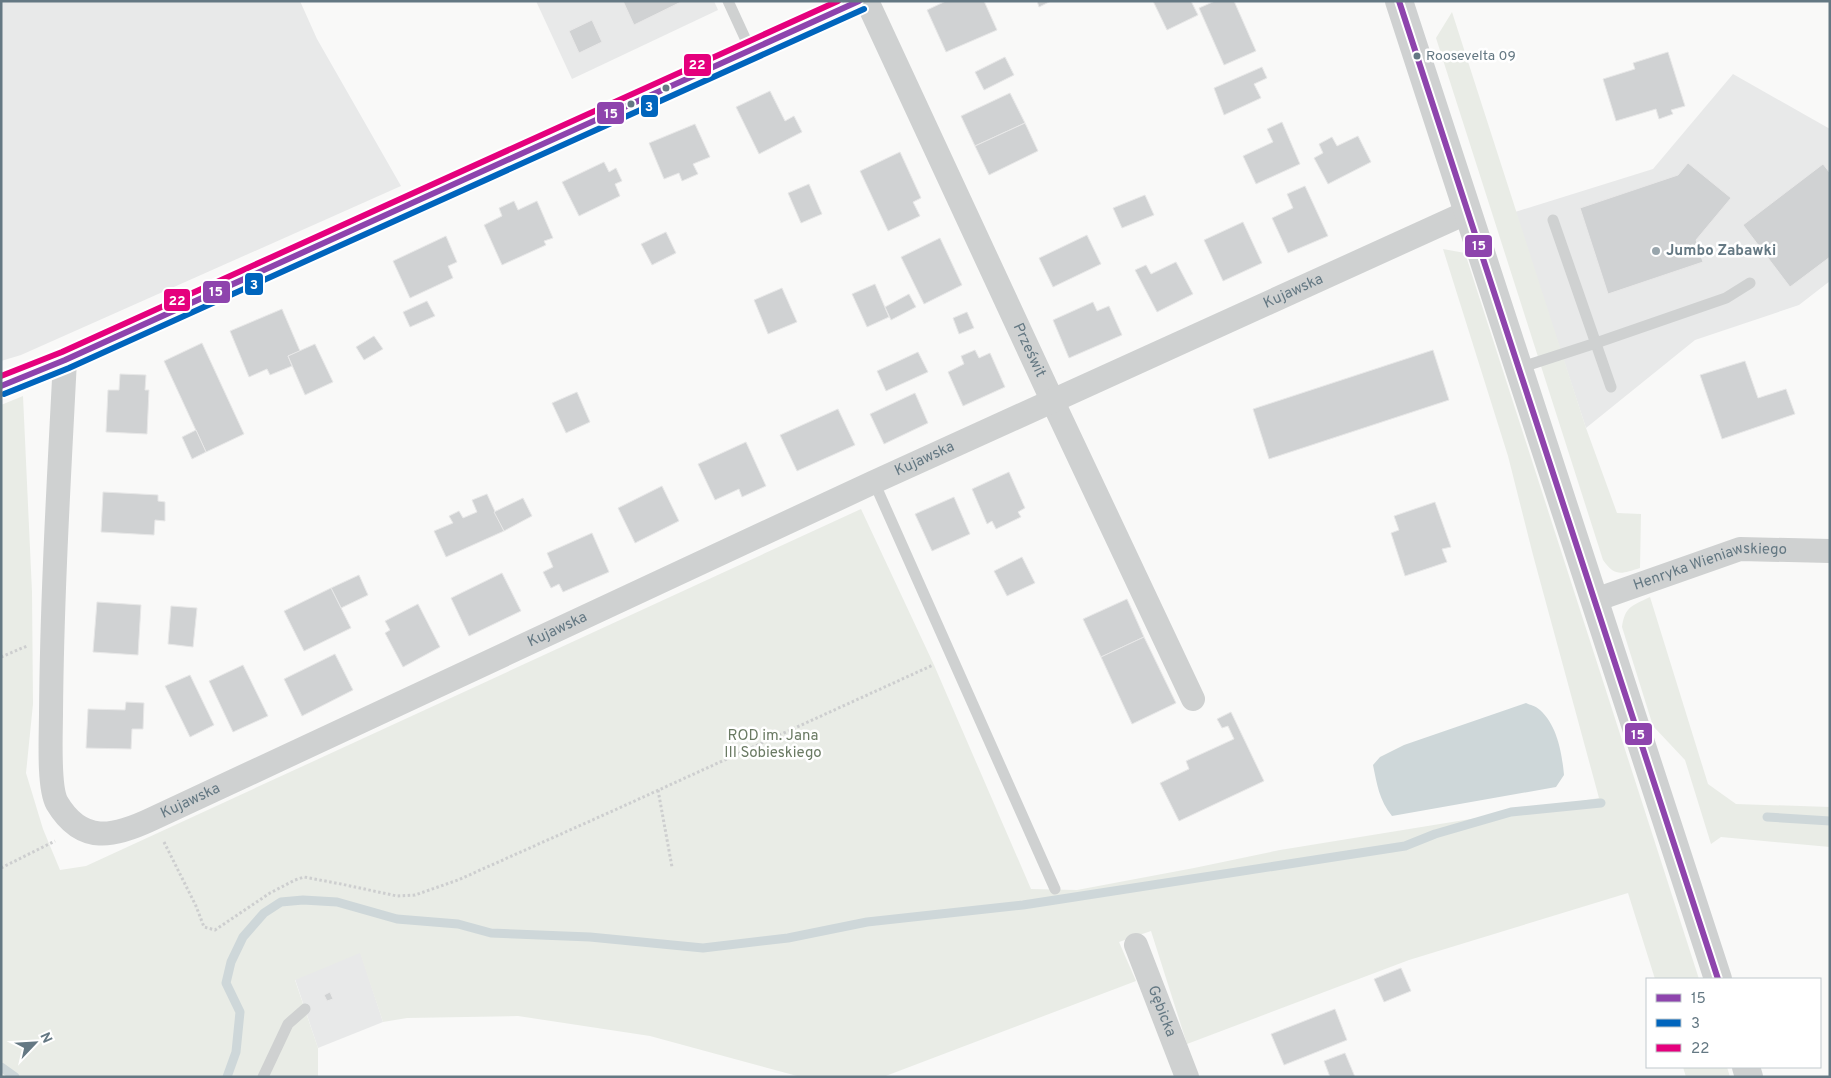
<svg xmlns="http://www.w3.org/2000/svg" width="1831" height="1078" viewBox="0 0 1831 1078" font-family="Overpass,sans-serif">
<style>
.built{fill:#e8e9e9}
.green{fill:#e9ece6}
.water{fill:#ced7d9}
.lines{fill:none;stroke-linecap:round;stroke-linejoin:round}
.stream{stroke:#ced7d9;stroke-width:9}
.building{fill:#d0d2d3;stroke:#e8e8e8}
.path{stroke:#cdcecf;stroke-width:3;stroke-dasharray:2.5 2.5;stroke-linecap:butt}
.service{stroke:#cfd1d1;stroke-width:11}
.minor{stroke:#cfd1d1;stroke-width:24}
.tertiary{stroke:#cfd1d1;stroke-width:28}
.bus-1-casing{stroke:#fff;stroke-width:10}
.bus-2-casing{stroke:#fff;stroke-width:10}
.bus-3-casing{stroke:#fff;stroke-width:10}
.bus-1{stroke:#8e44ad;stroke-width:6}
.bus-2{stroke:#0065bd;stroke-width:6}
.bus-3{stroke:#e5007d;stroke-width:6}
.bus-dot{fill:#647883;stroke:#fff;stroke-width:2}
.poi-dot{fill:#98a5ac;stroke:#fff;stroke-width:2}
.labels{text-anchor:middle;dominant-baseline:central;stroke-width:5;stroke-linejoin:round;paint-order:stroke}
.bus-label{font-size:14px;fill:#647883;stroke:#fff;text-anchor:start}
.poi-label{font-size:15px;font-weight:bold;fill:#647883;stroke:#fff;text-anchor:start}
.street-label{font-size:15px;fill:#647883;stroke:#fff}
.park-label{font-size:15px;fill:#6a7a63;stroke:#fff}
.line-badge{stroke:#fff;stroke-width:2}
.badge-label{font-size:14px;text-anchor:middle;font-weight:bold;fill:#fff}
</style>
<rect width="100%" height="100%" fill="#f9f9f8"/>
<g class="built">
<path d="M 1,1 L 300,1 L 317,39 L 401,186 L 21,355 L 1,361 Z"/>
<path d="M 536,1 L 714,1 L 718,10 L 572,79 Z"/>
<path d="M 1733,74 L 1830,129 L 1830,281 L 1799,305 L 1695,340 L 1586,428 L 1515,212 L 1653,169 Z"/>
<path d="M 360,951 L 383,1022 L 318,1048 L 295,979 Z"/>
</g>
<g class="green">
<path d="M 1452,12 L 1586,428 L 1617,513 L 1641,514 L 1640,568 C 1621,574 1615,577 1603,560 L 1436,38 Z"/>
<path d="M 1443,249 L 1465,253 L 1699,979 L 1655,979 L 1628,893 L 1409,960 L 1187,1044 L 1151,931 L 1119,942 L 1136,981 L 883,1077 L 801,1077 L 650,1036 L 518,1016 L 407,1018 L 383,1022 L 360,953 L 295,980 L 318,1048 L 318,1077 L 1,1077 L 1,405 L 23,396 L 32,592 L 33,704 L 26,773 L 43,829 L 60,870 L 86,866 L 861,509 L 934,665 L 1031,889 L 1077,890 L 1194,868 L 1280,850 L 1599,798 L 1533,555 L 1508,456 Z"/>
<path d="M 1650,597 L 1708,784 L 1736,804 L 1830,807 L 1830,847 L 1721,837 L 1711,844 L 1685,760 L 1653,726 L 1622,627 C 1625,606 1632,606 1650,597 Z"/>
<path d="M 1683,1067 L 1727,1067 L 1730,1077 L 1686,1077 Z"/>
</g>
<path class="water" d="M 1526,703 C 1530,705 1536,706 1540,710 C 1557,725 1562,753 1564,775 L 1556,787 L 1392,816 C 1379,800 1377,784 1373,765 L 1380,757 L 1404,745 Z"/>
<g class="lines">
<g class="stream">
<path d="M 1767,817 L 1830,821"/>
<path d="M 1,1067 L 15,1077"/>
<path d="M 227,1077 L 236,1052 L 240,1012 L 226,983 L 231,962 L 243,937 L 264,913 L 281,902 L 303,900 L 337,902 L 397,919 L 458,924 L 491,933 L 590,937 L 703,948 L 788,938 L 867,922 L 1023,905 L 1405,846 L 1435,834 L 1511,812 L 1601,803"/>
</g>
</g>
<g class="building">
<path d="M 623,1 L 683,1 L 634,25 Z"/>
<path d="M 946,1 L 984,1 L 997,30 L 946,52 L 927,10 Z"/>
<path d="M 1037,1 L 1051,1 L 1039,7 Z"/>
<path d="M 1153,1 L 1191,1 L 1198,15 L 1167,30 Z"/>
<path d="M 1215,1 L 1234,1 L 1256,51 L 1224,65 L 1199,8 Z"/>
<path d="M 592,20 L 602,42 L 579,53 L 569,31 Z"/>
<path d="M 1668,52 L 1685,106 L 1671,110 L 1673,114 L 1659,119 L 1656,109 L 1616,121 L 1603,79 L 1635,69 L 1633,63 Z"/>
<path d="M 1005,57 L 1014,75 L 984,90 L 975,72 Z"/>
<path d="M 1262,67 L 1267,78 L 1254,84 L 1261,98 L 1224,115 L 1214,88 Z"/>
<path d="M 770,91 L 785,121 L 794,116 L 802,132 L 759,154 L 736,107 Z"/>
<path d="M 1010,93 L 1025,123 L 975,146 L 961,116 Z"/>
<path d="M 1282,122 L 1300,164 L 1256,184 L 1243,156 L 1273,142 L 1267,129 Z"/>
<path d="M 1025,123 L 1038,151 L 989,175 L 975,146 Z"/>
<path d="M 695,124 L 710,157 L 693,164 L 698,174 L 682,181 L 679,173 L 664,179 L 649,143 Z"/>
<path d="M 1358,136 L 1371,162 L 1328,184 L 1314,158 L 1323,153 L 1319,144 L 1332,137 L 1337,146 Z"/>
<path d="M 900,152 L 921,198 L 913,202 L 920,216 L 888,231 L 860,171 Z"/>
<path d="M 604,162 L 609,172 L 616,168 L 622,181 L 615,184 L 620,196 L 579,216 L 562,182 Z"/>
<path d="M 1688,163 L 1731,198 L 1696,240 L 1703,262 L 1608,294 L 1580,208 L 1678,175 Z"/>
<path d="M 1823,164 L 1830,173 L 1830,257 L 1790,287 L 1743,225 Z"/>
<path d="M 809,184 L 822,214 L 801,223 L 788,193 Z"/>
<path d="M 1305,186 L 1328,236 L 1288,253 L 1272,218 L 1293,208 L 1287,194 Z"/>
<path d="M 1145,195 L 1154,215 L 1122,228 L 1113,208 Z"/>
<path d="M 514,201 L 518,210 L 537,201 L 553,238 L 544,241 L 546,245 L 502,265 L 484,225 L 502,216 L 499,208 Z"/>
<path d="M 1243,222 L 1262,263 L 1223,281 L 1204,240 Z"/>
<path d="M 666,232 L 676,253 L 652,265 L 641,244 Z"/>
<path d="M 1087,235 L 1101,264 L 1053,287 L 1039,258 Z"/>
<path d="M 446,236 L 457,262 L 448,266 L 453,278 L 410,298 L 393,261 Z"/>
<path d="M 940,238 L 962,285 L 924,304 L 901,257 Z"/>
<path d="M 1176,262 L 1193,294 L 1157,312 L 1135,270 L 1146,265 L 1151,274 Z"/>
<path d="M 875,284 L 889,317 L 867,327 L 852,294 Z"/>
<path d="M 782,288 L 797,322 L 768,334 L 754,300 Z"/>
<path d="M 909,294 L 916,307 L 891,320 L 885,307 Z"/>
<path d="M 427,301 L 435,316 L 410,327 L 403,312 Z"/>
<path d="M 1093,302 L 1097,311 L 1109,306 L 1122,335 L 1069,358 L 1053,320 Z"/>
<path d="M 282,309 L 300,351 L 288,356 L 292,366 L 270,375 L 267,369 L 249,377 L 230,331 Z"/>
<path d="M 967,312 L 974,328 L 959,334 L 953,318 Z"/>
<path d="M 374,336 L 383,349 L 364,360 L 356,347 Z"/>
<path d="M 202,343 L 244,434 L 206,452 L 164,361 Z"/>
<path d="M 315,344 L 333,382 L 305,395 L 288,356 Z"/>
<path d="M 975,350 L 979,358 L 990,353 L 1005,387 L 963,406 L 948,372 L 964,364 L 961,356 Z"/>
<path d="M 1433,350 L 1449,400 L 1269,459 L 1253,409 Z"/>
<path d="M 918,352 L 928,372 L 886,391 L 877,371 Z"/>
<path d="M 1745,361 L 1758,398 L 1786,389 L 1795,414 L 1722,439 L 1700,375 Z"/>
<path d="M 120,374 L 146,375 L 145,390 L 149,390 L 147,434 L 106,432 L 108,390 L 119,390 Z"/>
<path d="M 577,392 L 590,422 L 566,433 L 552,403 Z"/>
<path d="M 915,393 L 928,423 L 884,444 L 870,414 Z"/>
<path d="M 838,409 L 855,445 L 797,471 L 780,435 Z"/>
<path d="M 196,430 L 206,452 L 192,459 L 182,437 Z"/>
<path d="M 746,442 L 766,486 L 742,497 L 739,489 L 715,500 L 698,464 Z"/>
<path d="M 1009,472 L 1025,508 L 1018,512 L 1021,517 L 996,529 L 992,521 L 987,524 L 972,489 Z"/>
<path d="M 662,486 L 679,521 L 635,543 L 618,508 Z"/>
<path d="M 103,492 L 158,495 L 158,501 L 165,502 L 165,521 L 155,520 L 154,535 L 101,532 Z"/>
<path d="M 487,494 L 504,531 L 446,557 L 434,531 L 453,523 L 449,516 L 459,511 L 463,518 L 477,512 L 472,500 Z"/>
<path d="M 954,497 L 970,534 L 932,551 L 915,514 Z"/>
<path d="M 523,498 L 532,516 L 504,531 L 494,512 Z"/>
<path d="M 1435,502 L 1451,547 L 1442,549 L 1447,562 L 1405,576 L 1391,533 L 1399,530 L 1394,516 Z"/>
<path d="M 592,533 L 609,572 L 563,592 L 559,584 L 551,588 L 543,572 L 553,567 L 547,553 Z"/>
<path d="M 1022,557 L 1035,583 L 1007,596 L 994,571 Z"/>
<path d="M 502,573 L 521,611 L 469,636 L 451,598 Z"/>
<path d="M 359,575 L 368,595 L 341,608 L 331,588 Z"/>
<path d="M 331,588 L 351,628 L 304,651 L 284,611 Z"/>
<path d="M 1127,599 L 1144,637 L 1101,657 L 1083,619 Z"/>
<path d="M 97,602 L 141,605 L 138,655 L 93,652 Z"/>
<path d="M 418,604 L 440,647 L 403,667 L 385,633 L 390,630 L 385,621 Z"/>
<path d="M 171,606 L 197,608 L 193,647 L 168,644 Z"/>
<path d="M 1144,637 L 1176,703 L 1132,724 L 1101,657 Z"/>
<path d="M 335,654 L 353,690 L 302,716 L 284,679 Z"/>
<path d="M 243,665 L 268,716 L 233,732 L 209,681 Z"/>
<path d="M 190,675 L 214,725 L 190,737 L 165,686 Z"/>
<path d="M 126,702 L 144,703 L 143,729 L 132,729 L 131,749 L 86,748 L 88,709 L 125,710 Z"/>
<path d="M 1231,712 L 1264,781 L 1179,821 L 1160,783 L 1189,769 L 1186,761 L 1234,739 L 1228,726 L 1222,728 L 1217,719 Z"/>
<path d="M 1401,968 L 1411,991 L 1384,1002 L 1374,979 Z"/>
<path d="M 330,992 L 333,999 L 327,1001 L 324,995 Z"/>
<path d="M 1335,1009 L 1347,1040 L 1284,1065 L 1271,1034 Z"/>
<path d="M 1345,1053 L 1355,1077 L 1330,1077 L 1324,1061 Z"/>
</g>
<g class="lines">
<g class="path">
<path d="M 1,657 L 27,646"/>
<path d="M 658,790 L 672,867"/>
<path d="M 164,842 L 196,906 L 204,927 L 215,930 L 270,893 L 295,880 L 304,877 L 341,884 L 397,896 L 415,895 L 458,880 L 617,809 L 933,665"/>
<path d="M 1,868 L 55,841"/>
</g>
<g class="service">
<path d="M 728,1 L 751,51"/>
<path d="M 1553,220 L 1611,387"/>
<path d="M 1519,368 L 1596,343 L 1726,298 L 1750,283"/>
<path d="M 874,482 L 1055,889"/>
<path d="M 263,1077 L 288,1024 L 305,1009"/>
</g>
<g class="minor">
<path id="s1" d="M 867,1 L 1053,402 L 1193,699"/>
<path id="s2" d="M 65,360 C 59,477 52,595 51,713 C 51,733 48,787 57,803 C 82,845 114,837 152,819 L 874,482 L 1468,212"/>
<path d="M 1,386 L 65,360 L 860,1"/>
<path id="s3" d="M 1595,600 L 1740,549 L 1830,551"/>
<path id="s4" d="M 1136,945 L 1187,1077"/>
</g>
<g class="tertiary">
<path d="M 1399,1 L 1718,979"/>
<path d="M 1746,1067 L 1749,1077"/>
</g>
<g class="bus-1-casing">
<g id="bus-1">
<path d="M 1399,1 L 1718,979"/>
<path d="M 1,386 L 65,360 L 859,1"/>
</g>
</g>
<g class="bus-2-casing">
<path id="bus-2" d="M 4,394 L 69,368 L 864,9"/>
</g>
<g class="bus-3-casing">
<path id="bus-3" d="M 1,376 L 62,352 L 838,1"/>
</g>
<use href="#bus-1" class="bus-1"/>
<use href="#bus-2" class="bus-2"/>
<use href="#bus-3" class="bus-3"/>
</g>
<g class="bus-dot">
<circle cx="1417" cy="56" r="4.5"/>
<circle cx="666" cy="88" r="4.5"/>
<circle cx="631" cy="104" r="4.5"/>
</g>
<circle class="poi-dot" cx="1656" cy="251" r="5"/>
<g class="labels">
<g class="bus-label">
<text x="1426" y="56">Roosevelta 09</text>
</g>
<g class="poi-label">
<text x="1666" y="251">Jumbo Zabawki</text>
</g>
<g class="street-label">
<text stroke="none"><textPath href="#s2" startOffset="1811">Kujawska</textPath></text>
<text stroke="none"><textPath href="#s1" startOffset="385">Prześwit</textPath></text>
<text stroke="none"><textPath href="#s2" startOffset="1406">Kujawska</textPath></text>
<text stroke="none"><textPath href="#s3" startOffset="121">Henryka Wieniawskiego</textPath></text>
<text stroke="none"><textPath href="#s2" startOffset="1001">Kujawska</textPath></text>
<text stroke="none"><textPath href="#s2" startOffset="596">Kujawska</textPath></text>
<text stroke="none"><textPath href="#s4" startOffset="71">Gębicka</textPath></text>
</g>
<g class="park-label">
<text x="773" y="736">ROD im. Jana<tspan x="773" dy="17">III Sobieskiego</tspan></text>
</g>
</g>
<g class="line-badge">
<rect x="683" y="53" width="29" height="24" rx="5" fill="#e5007d"/>
<rect x="640" y="94" width="19" height="24" rx="5" fill="#0065bd"/>
<rect x="596" y="101" width="29" height="24" rx="5" fill="#8e44ad"/>
<rect x="1464" y="234" width="29" height="24" rx="5" fill="#8e44ad"/>
<rect x="244" y="272" width="20" height="24" rx="5" fill="#0065bd"/>
<rect x="202" y="280" width="29" height="24" rx="5" fill="#8e44ad"/>
<rect x="163" y="288" width="28" height="24" rx="5" fill="#e5007d"/>
<rect x="1624" y="722" width="29" height="24" rx="5" fill="#8e44ad"/>
</g>
<g class="badge-label">
<text x="697" y="69">22</text>
<text x="649" y="111">3</text>
<text x="611" y="118">15</text>
<text x="1479" y="250">15</text>
<text x="254" y="289">3</text>
<text x="216" y="296">15</text>
<text x="177" y="305">22</text>
<text x="1638" y="739">15</text>
</g>
<rect width="1831" height="1078" fill="none" stroke="#647883" stroke-width="5"/>
<rect x="1646" y="978" width="175" height="90" fill="#ffffff" stroke="#c1c9cd"/>
<rect x="1656" y="994" width="25" height="8" fill="#8e44ad" stroke="#c1c9cd"/>
<text x="1691" y="1003" font-size="15" fill="#647883">15</text>
<rect x="1656" y="1019" width="25" height="8" fill="#0065bd" stroke="#c1c9cd"/>
<text x="1691" y="1028" font-size="15" fill="#647883">3</text>
<rect x="1656" y="1044" width="25" height="8" fill="#e5007d" stroke="#c1c9cd"/>
<text x="1691" y="1053" font-size="15" fill="#647883">22</text>
<g transform="translate(35 1043) rotate(65)" stroke="#ffffff" stroke-width="4" paint-order="stroke">
<path d="M0-4L9 19L0 12L-9 19Z" fill="#647883"/>
<text y="-8" font-size="14" font-weight="bold" text-anchor="middle" fill="#647883">N</text>
</g>
</svg>
